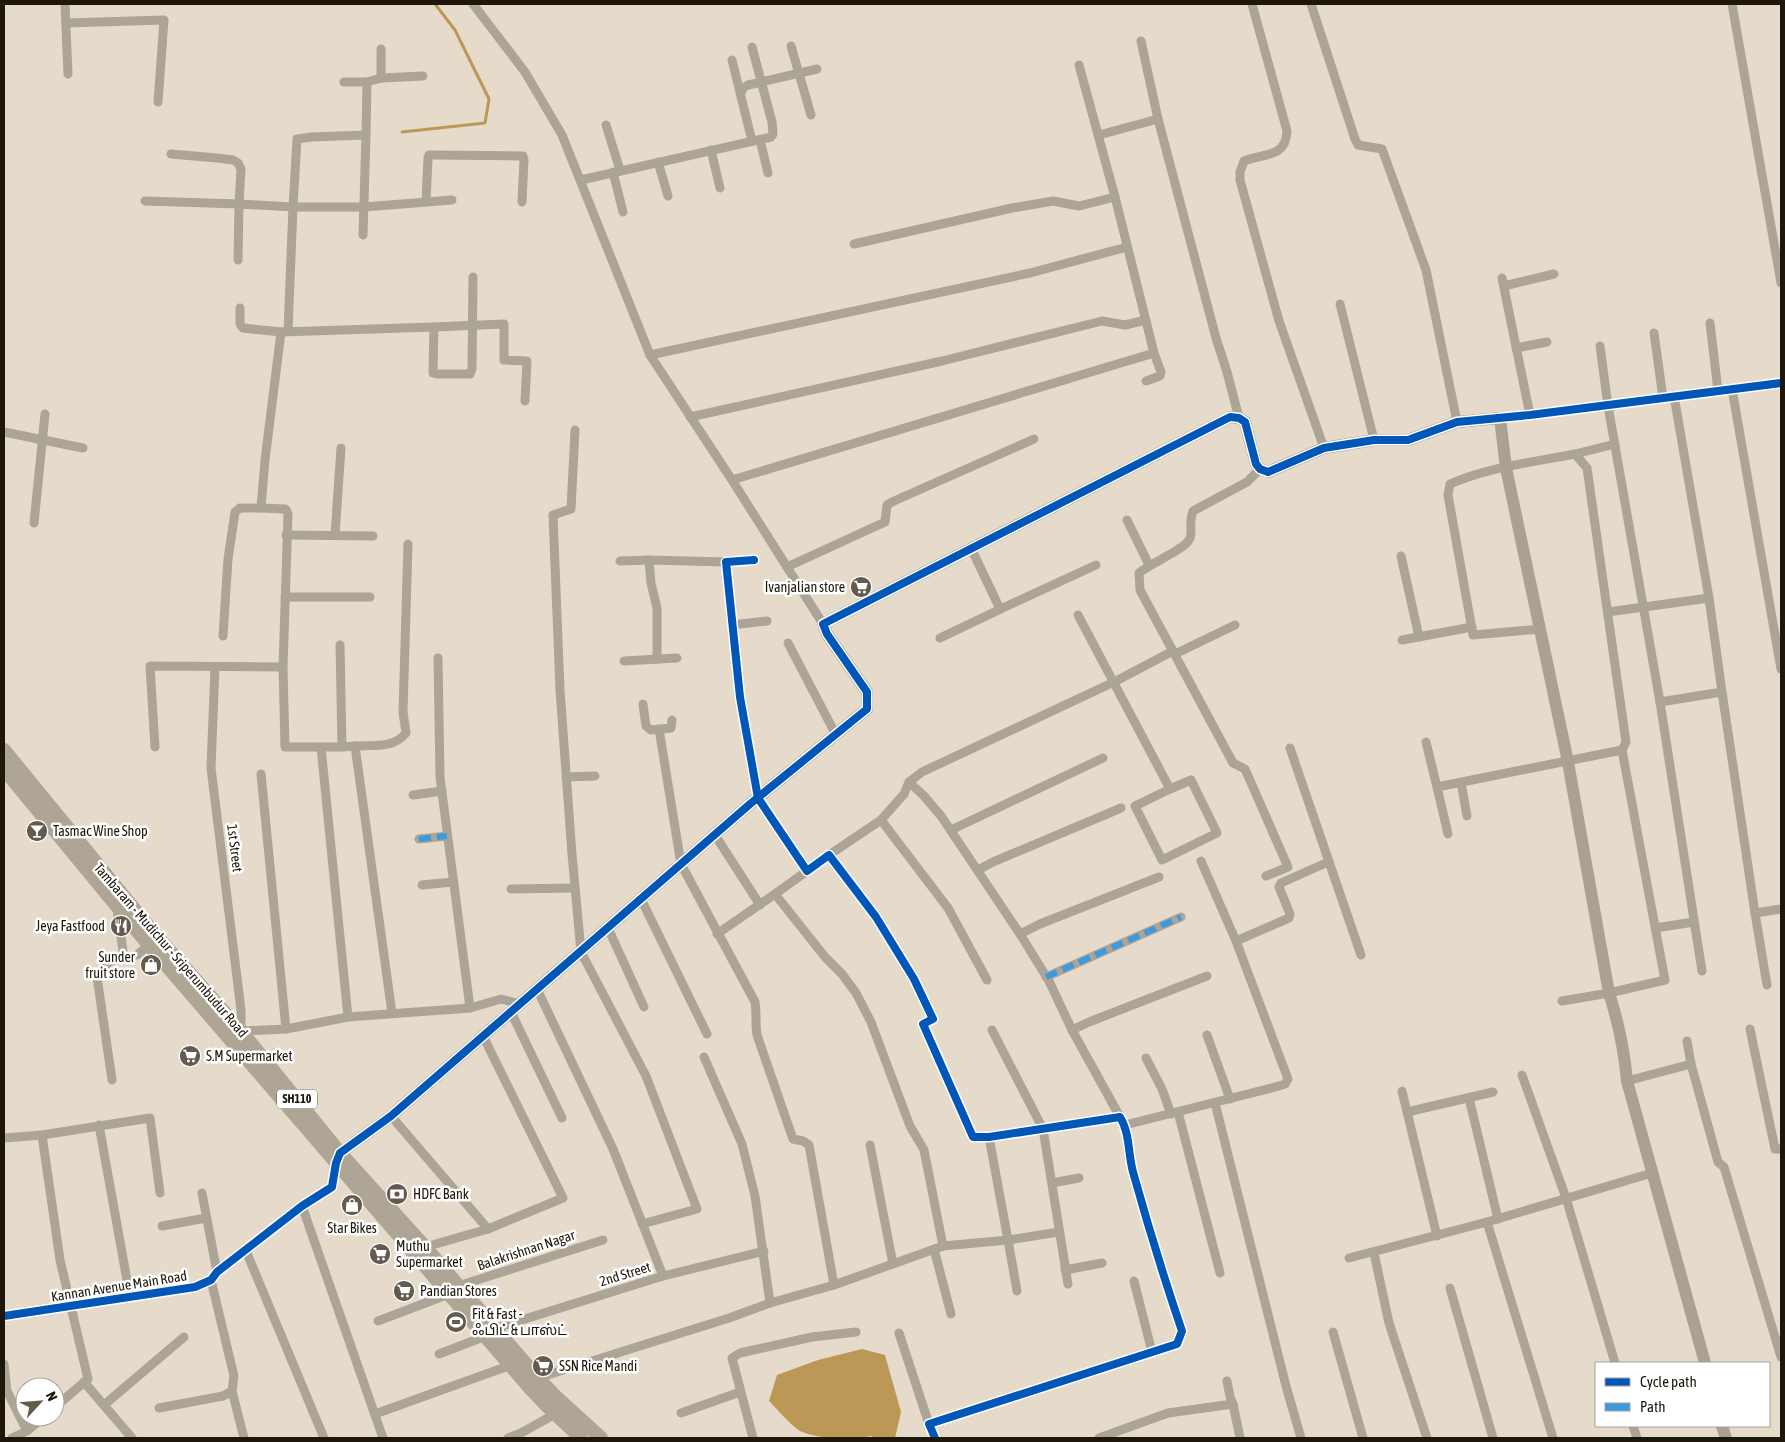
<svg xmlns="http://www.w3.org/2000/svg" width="1785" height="1442" viewBox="0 0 1785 1442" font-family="'Asap Condensed','Noto Sans Tamil',sans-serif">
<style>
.water{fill:#bc9857}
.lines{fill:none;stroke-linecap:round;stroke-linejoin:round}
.stream{stroke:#bc9857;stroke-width:3}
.street{stroke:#aba497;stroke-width:9}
.secondary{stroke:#aaa194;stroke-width:12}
.primary{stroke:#afa595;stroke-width:14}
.quiet{stroke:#3c9ade;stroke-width:6;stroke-dasharray:12 6;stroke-linecap:butt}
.cycleway-casing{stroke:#fff;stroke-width:11}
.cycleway{stroke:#0057b8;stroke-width:8}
.labels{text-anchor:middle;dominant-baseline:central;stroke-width:5;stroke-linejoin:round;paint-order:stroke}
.shield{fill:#fff;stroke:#615c54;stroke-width:1}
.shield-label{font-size:12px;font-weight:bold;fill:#1d160b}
.poi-label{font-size:14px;fill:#1d160b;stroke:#fff;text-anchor:start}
.street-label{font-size:14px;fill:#1d160b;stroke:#fff}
</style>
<rect width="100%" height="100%" fill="#e6dbcb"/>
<path class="water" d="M 862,1349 L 885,1355 L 901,1412 L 895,1438 L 873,1438 L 871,1436 C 854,1440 812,1440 797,1429 C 787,1421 778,1410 769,1401 L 777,1375 L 818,1360 Z"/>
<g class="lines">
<path class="stream" d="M 402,132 L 485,123 L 489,99 L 455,30 L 435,4"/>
<g class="street">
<path d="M 65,4 L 68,74"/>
<path d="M 473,4 L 525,72 L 562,135 L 650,355"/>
<path d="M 1252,4 L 1287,131 C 1286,158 1264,153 1244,161 L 1240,172 L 1240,180 L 1279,321 L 1324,448"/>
<path d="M 1311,4 L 1355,139 L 1358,145 L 1382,149 L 1426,270 L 1457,422"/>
<path d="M 1732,4 L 1781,283"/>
<path d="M 66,23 L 164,20 L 158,102"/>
<path d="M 1141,41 L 1158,119 L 1216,338 L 1227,372 L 1239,418"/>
<path d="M 791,46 L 811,115"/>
<path d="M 381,49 L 381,78"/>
<path d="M 732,60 L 752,141"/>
<path d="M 1079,65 L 1115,197 L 1154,353 L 1161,372 L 1160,376 L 1146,381"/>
<path d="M 344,82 L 367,82"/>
<path d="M 741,93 L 743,88 L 748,85 L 817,69"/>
<path d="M 606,125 L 620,170"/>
<path d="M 1099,135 L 1158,119"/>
<path d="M 760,140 L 768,173"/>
<path d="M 711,150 L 720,188"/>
<path d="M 658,162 L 668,196"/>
<path d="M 613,172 L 623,212"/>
<path d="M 581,180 L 771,137 L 773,134 L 772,122 L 752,47"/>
<path d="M 145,201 L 239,204 L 241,169 L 238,163 L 233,160 L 217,158 L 171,154"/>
<path d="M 426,202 L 428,158 L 429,155 L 433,155 L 523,156 L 524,160 L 522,202"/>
<path d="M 363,235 L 366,135"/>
<path d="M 854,244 L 1012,208 L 1053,201 L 1079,206 L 1115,197"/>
<path d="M 238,260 L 239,204 L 293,207 L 297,139 L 312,137 L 366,135 L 367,82 L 381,78 L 423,76"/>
<path d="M 1502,278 L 1530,415"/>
<path d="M 1504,286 L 1554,274"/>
<path d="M 1340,304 L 1374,440"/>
<path d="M 240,308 L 240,324 L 243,328 L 281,332 L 434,327 L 433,373 L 437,374 L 470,374 L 472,369 L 473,277"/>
<path d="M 1710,323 L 1718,391"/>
<path d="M 434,327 L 504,324 L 504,360 L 527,361 L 525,401"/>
<path d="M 288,331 L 293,207 L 364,207 L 452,200"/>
<path d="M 281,332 L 265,460 L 261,508 L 285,509 L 287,511 L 288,515 L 283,667 L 285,747 L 321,747"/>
<path d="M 1654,333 L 1663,398"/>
<path d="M 1600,346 L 1608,406 L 1660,702"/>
<path d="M 1516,348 L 1547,342"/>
<path d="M 1732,389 L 1781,669"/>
<path d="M 690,417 L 942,361 L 1102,321 L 1125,325 L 1146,320"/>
<path d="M 1500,418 L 1781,383"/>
<path d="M 575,430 L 571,509 L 553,515 L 560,690 L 572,854 L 581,952 L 646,1076 L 697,1209 L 642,1224"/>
<path d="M 4,432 L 83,448"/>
<path d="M 1575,454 L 1615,444"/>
<path d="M 1260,469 L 1247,482 L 1193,511 C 1188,523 1193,530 1190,538 C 1187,549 1150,563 1139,573 L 1140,590 L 1233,763 L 1245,769 L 1288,867 L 1266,876"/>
<path d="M 732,480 L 1154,353"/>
<path d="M 1127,520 L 1149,565"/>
<path d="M 34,523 L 45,414"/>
<path d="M 286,535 L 373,536"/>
<path d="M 335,535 L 341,448"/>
<path d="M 971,548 L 1000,609"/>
<path d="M 1401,556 L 1419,637"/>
<path d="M 754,560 L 726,562 L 740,697 L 758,798 L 807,871 L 829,855 L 876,917 L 914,979 L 933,1019 L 923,1024 L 973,1137 L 989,1137 L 1120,1117 C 1130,1133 1128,1154 1133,1172 C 1148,1226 1164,1278 1182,1331 L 1177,1344 L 929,1424 L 935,1438"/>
<path d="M 620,561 L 649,560"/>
<path d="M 787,567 L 885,522 L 887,505 L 894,501 L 1034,439"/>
<path d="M 285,597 L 370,597"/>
<path d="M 1709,598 L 1722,692"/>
<path d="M 1608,612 L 1709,598 L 1674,396"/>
<path d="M 1078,615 L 1170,789 L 1135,806 L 1162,860 L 1217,833 L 1191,780 L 1170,789"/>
<path d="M 823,624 L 732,480 L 650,355 L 1030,273 L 1127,247"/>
<path d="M 732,625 L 767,621"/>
<path d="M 223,636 L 228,559 L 235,512 L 240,508 L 261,508"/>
<path d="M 940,638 L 1007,606 L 1096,565"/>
<path d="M 1402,640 L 1472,627"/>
<path d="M 788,643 L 836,735"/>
<path d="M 340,645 L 342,747 L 321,747 L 348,1017"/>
<path d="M 1175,654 L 1235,625"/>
<path d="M 438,658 L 440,777 L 470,1008"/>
<path d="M 657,659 L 657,608 L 651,583 L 649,560 L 726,562"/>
<path d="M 624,661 L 677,658"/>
<path d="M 215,667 L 211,768 L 241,1010 L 241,1031"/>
<path d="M 643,704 L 646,726 L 651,730 L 671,728 L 672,720"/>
<path d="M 659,729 L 681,864 L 755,1002 C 757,1013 755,1024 757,1035 L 793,1139 L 803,1141 L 809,1145 L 834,1285"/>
<path d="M 1426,742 L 1437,787"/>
<path d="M 355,746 C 373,745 393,749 406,733 L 403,712 L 408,544"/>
<path d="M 155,747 L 150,666 L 283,667"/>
<path d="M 342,747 L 355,746 L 392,1013"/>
<path d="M 1290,748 L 1361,955"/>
<path d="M 261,774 L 286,1029"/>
<path d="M 566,777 L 595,776"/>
<path d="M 909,782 L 924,796 L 941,816 L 1020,934 L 1049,981 L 1072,1030 L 1120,1117"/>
<path d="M 1461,782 L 1467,816"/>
<path d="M 413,795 L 442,791"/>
<path d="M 881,820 L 904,794 L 909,782 L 922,772 L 1114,682 L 1173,651"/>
<path d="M 951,830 L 1103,758"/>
<path d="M 1448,834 L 1437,787 L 1622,750 L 1626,742 L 1587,468 L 1575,454 C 1534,462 1488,467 1450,484 L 1448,495 L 1473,635 L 1540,629"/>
<path d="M 715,835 L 760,905"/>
<path d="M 419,839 L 447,836"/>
<path d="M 829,855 L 881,820 L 948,908 L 987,980"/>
<path d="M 978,870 L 993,862 L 1121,808"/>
<path d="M 807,871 L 775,894 L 825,957 L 842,974 L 856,993 L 871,1022 L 910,1126 L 924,1150 L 943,1246"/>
<path d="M 422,885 L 453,882"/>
<path d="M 511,889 L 575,888"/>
<path d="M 641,899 L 707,1034"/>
<path d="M 117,909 L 124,958"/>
<path d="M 1755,913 L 1781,909"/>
<path d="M 608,928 L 644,1007"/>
<path d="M 1655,928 L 1694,922"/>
<path d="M 717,934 L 775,894"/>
<path d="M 1020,934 L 1040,924 L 1159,877"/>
<path d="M 1236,941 L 1289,918 L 1290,914 L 1279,887 L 1281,883 L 1328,862"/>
<path d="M 1702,971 L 1660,702 L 1722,692 L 1755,913 L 1767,985"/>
<path d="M 1046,977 L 1181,917"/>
<path d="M 537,989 L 613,1149 L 663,1276"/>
<path d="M 1562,1001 L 1609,993 L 1665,980 L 1622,750"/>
<path d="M 511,1012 L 562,1118"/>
<path d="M 1750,1029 L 1775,1149 L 1781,1149"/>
<path d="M 992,1030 L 1043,1129 L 1068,1284"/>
<path d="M 1072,1030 L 1089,1022 L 1207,976"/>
<path d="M 239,1032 L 241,1031 L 286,1029 L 348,1017 L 470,1008 L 501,999 L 520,1004"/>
<path d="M 1207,1035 L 1230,1099"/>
<path d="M 1687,1041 L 1691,1064"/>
<path d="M 704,1057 L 742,1144 L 755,1196 L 770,1303"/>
<path d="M 1146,1058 L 1162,1089 L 1171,1114"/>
<path d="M 1522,1075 L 1566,1198 L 1615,1363"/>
<path d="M 112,1080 L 97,977 L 109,962 L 137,955 L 149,945"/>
<path d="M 1627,1081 L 1691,1064 L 1718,1162 L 1724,1167 L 1781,1357"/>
<path d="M 1402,1091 L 1437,1236"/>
<path d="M 1469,1098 L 1498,1219"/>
<path d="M 1215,1103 L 1286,1386 L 1301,1438"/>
<path d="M 1178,1112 L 1220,1273"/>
<path d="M 1407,1112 L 1493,1092"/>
<path d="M 391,1116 L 488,1229"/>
<path d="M 99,1125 L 130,1297"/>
<path d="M 1125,1125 L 1279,1086 L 1285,1084 L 1288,1079 L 1236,941 L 1201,861"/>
<path d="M 42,1135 L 60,1260 L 88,1379 L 55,1407"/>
<path d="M 4,1138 L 42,1135 L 150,1118 L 160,1193"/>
<path d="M 870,1145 L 893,1264"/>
<path d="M 1052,1183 L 1079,1178"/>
<path d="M 202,1193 L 217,1272"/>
<path d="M 302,1206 L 383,1438"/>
<path d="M 162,1226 L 206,1218"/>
<path d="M 425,1247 L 488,1229 L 563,1198 L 483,1036"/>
<path d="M 934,1249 L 951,1314"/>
<path d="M 246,1251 L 324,1438"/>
<path d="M 1374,1253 L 1389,1323 L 1427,1438"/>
<path d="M 1349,1258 L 1487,1222"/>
<path d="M 1065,1270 L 1102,1263"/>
<path d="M 1134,1281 L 1152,1352"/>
<path d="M 458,1286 L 603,1240"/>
<path d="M 1450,1288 L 1493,1438"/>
<path d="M 1017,1291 L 1008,1240 L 1059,1232"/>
<path d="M 4,1316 L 195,1287 L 211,1280 L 217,1272 L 302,1206 L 332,1187 L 336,1163"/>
<path d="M 378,1321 L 449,1294"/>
<path d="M 496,1328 L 663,1276 L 764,1251"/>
<path d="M 1333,1332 L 1363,1438"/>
<path d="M 899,1333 L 929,1424"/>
<path d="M 439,1354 L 486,1336"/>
<path d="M 4,1364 L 7,1391 L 27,1431 L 12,1438"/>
<path d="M 538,1378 L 729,1318 L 770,1303 L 834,1285 L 943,1246 L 1008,1240 L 989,1137"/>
<path d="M 1227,1381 L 1230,1397 L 1233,1404 L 1240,1438"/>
<path d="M 84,1382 L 132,1438"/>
<path d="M 232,1391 L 244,1438"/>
<path d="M 104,1405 L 184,1337"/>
<path d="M 159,1408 L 223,1396 L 232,1391 L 234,1376 L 211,1280"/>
<path d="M 681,1413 L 740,1392"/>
<path d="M 375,1414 L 511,1365"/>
<path d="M 1633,1426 L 1637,1438"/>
<path d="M 27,1431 L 44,1417"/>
<path d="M 508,1438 L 521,1433 L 555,1414"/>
<path d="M 753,1438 L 732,1358 L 740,1353 L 812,1337 L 856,1332"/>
<path d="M 1099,1438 L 1168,1413 L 1233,1404"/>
<path d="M 1553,1438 L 1487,1222 L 1652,1173"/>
</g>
<g class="secondary">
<path d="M 337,1161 L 340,1153 L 391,1116 L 750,804 L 867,709 L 867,692 L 827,634 L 823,624 L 1230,417 L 1239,418 L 1245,422 L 1256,464 L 1260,469 L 1268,472 L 1324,448 L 1374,440 L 1408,440 L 1457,422 L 1500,418 L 1506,468 L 1568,762 L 1609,993 C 1619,1024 1624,1048 1627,1081 L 1705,1363"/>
<path d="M 1722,1426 L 1726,1438"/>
</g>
<g class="primary">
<path d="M 4,750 L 152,931 L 241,1031 L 340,1153 L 425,1247 L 538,1378 L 556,1397 L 601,1438"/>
<path d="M 4,769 L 149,945 L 529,1387 L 547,1406 L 581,1438"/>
</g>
<g class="quiet">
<path d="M 419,839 L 447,836"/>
<path d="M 1046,977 L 1181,917"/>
</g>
<g class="cycleway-casing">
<g id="cycleway">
<path d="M 754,560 L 726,562 L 740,697 L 758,798 L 807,871 L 829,855 L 876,917 L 914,979 L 933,1019 L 923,1024 L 973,1137 L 989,1137 L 1120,1117 C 1130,1133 1128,1154 1133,1172 C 1148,1226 1164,1278 1182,1331 L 1177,1344 L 929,1424 L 935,1438"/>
<path d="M 4,1316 L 195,1287 L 211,1280 L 217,1272 L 302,1206 L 332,1187 L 336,1163 L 340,1153 L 391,1116 L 750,804 L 867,709 L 867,692 L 827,634 L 823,624 L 1230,417 L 1239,418 L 1245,422 L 1256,464 L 1260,469 L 1268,472 L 1324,448 L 1374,440 L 1408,440 L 1457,422 L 1530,415 L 1781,383"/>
</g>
</g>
<use href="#cycleway" class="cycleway"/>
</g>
<defs>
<g id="supermarket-disc" transform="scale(1.125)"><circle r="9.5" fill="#635b4e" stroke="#fff"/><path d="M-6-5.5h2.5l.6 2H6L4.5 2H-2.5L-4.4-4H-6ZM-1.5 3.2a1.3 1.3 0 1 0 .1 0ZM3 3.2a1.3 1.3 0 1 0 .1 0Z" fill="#fff"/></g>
<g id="bar-disc" transform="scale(1.125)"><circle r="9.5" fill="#635b4e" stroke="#fff"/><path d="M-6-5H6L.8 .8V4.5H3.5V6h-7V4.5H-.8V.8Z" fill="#fff"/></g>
<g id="restaurant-disc" transform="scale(1.125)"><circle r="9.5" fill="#635b4e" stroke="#fff"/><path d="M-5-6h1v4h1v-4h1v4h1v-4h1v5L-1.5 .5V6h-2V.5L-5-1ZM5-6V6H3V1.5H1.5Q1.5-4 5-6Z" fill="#fff"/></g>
<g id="shop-disc" transform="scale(1.125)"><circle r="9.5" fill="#635b4e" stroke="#fff"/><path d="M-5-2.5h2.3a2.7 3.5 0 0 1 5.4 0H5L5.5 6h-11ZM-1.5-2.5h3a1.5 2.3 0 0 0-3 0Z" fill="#fff"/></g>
<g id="bank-disc" transform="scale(1.125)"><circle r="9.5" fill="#635b4e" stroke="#fff"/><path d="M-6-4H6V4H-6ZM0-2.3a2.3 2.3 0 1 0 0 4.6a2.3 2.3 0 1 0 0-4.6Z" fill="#fff"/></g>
<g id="stadium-disc" transform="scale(1.125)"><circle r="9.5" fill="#635b4e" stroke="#fff"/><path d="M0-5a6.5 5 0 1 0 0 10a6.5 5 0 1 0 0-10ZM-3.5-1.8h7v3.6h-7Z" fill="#fff"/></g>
</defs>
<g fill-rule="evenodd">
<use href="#supermarket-disc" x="861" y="587"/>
<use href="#bar-disc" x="37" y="831"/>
<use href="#restaurant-disc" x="121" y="926"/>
<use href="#shop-disc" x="151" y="965"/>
<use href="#supermarket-disc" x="190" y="1056"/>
<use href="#bank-disc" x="397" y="1194"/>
<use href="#shop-disc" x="352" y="1205"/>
<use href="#supermarket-disc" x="380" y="1254"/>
<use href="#supermarket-disc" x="404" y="1291"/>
<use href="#stadium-disc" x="456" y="1322"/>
<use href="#supermarket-disc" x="543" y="1366"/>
</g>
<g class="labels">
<rect class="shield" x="277" y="1089.5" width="40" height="19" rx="4"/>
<g class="shield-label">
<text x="297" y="1099">SH110</text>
</g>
<g class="poi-label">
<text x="845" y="587" text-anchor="end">Ivanjalian store</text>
<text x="53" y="831">Tasmac Wine Shop</text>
<text x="105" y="926" text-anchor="end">Jeya Fastfood</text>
<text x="135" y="957" text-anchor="end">Sunder<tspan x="135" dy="16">fruit store</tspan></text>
<text x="206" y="1056">S.M Supermarket</text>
<text x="413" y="1194">HDFC Bank</text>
<text x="352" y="1228" text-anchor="middle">Star Bikes</text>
<text x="396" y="1246">Muthu<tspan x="396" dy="16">Supermarket</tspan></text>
<text x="420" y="1291">Pandian Stores</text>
<text x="472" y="1314">Fit &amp; Fast -<tspan x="472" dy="16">ஃபிட் &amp; பாஸ்ட்</tspan></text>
<text x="559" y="1366">SSN Rice Mandi</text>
</g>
<g class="street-label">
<text transform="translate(235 848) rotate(83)">1st Street</text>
<text transform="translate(171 950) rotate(49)">Tambaram - Mudichur - Sriperumbudur Road</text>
<text transform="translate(526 1250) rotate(-18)">Balakrishnan Nagar</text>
<text transform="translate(625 1274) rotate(-17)">2nd Street</text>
<text transform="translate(119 1286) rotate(-9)">Kannan Avenue Main Road</text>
</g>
</g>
<rect width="1785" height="1442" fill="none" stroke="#1d160b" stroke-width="10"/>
<rect x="1595" y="1362" width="175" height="65" fill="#ffffff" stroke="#a5a29d"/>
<rect x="1605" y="1378" width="25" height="8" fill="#0057b8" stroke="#a5a29d"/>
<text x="1640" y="1387" font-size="15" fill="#1d160b">Cycle path</text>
<rect x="1605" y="1403" width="25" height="8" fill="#3c9ade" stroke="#a5a29d"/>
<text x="1640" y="1412" font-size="15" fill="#1d160b">Path</text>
<g transform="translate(40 1402) rotate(64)"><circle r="24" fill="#ffffff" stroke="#a5a29d"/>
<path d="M0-4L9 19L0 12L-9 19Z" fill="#635b4e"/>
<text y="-8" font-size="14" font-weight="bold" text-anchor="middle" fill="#1d160b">N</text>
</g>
</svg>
